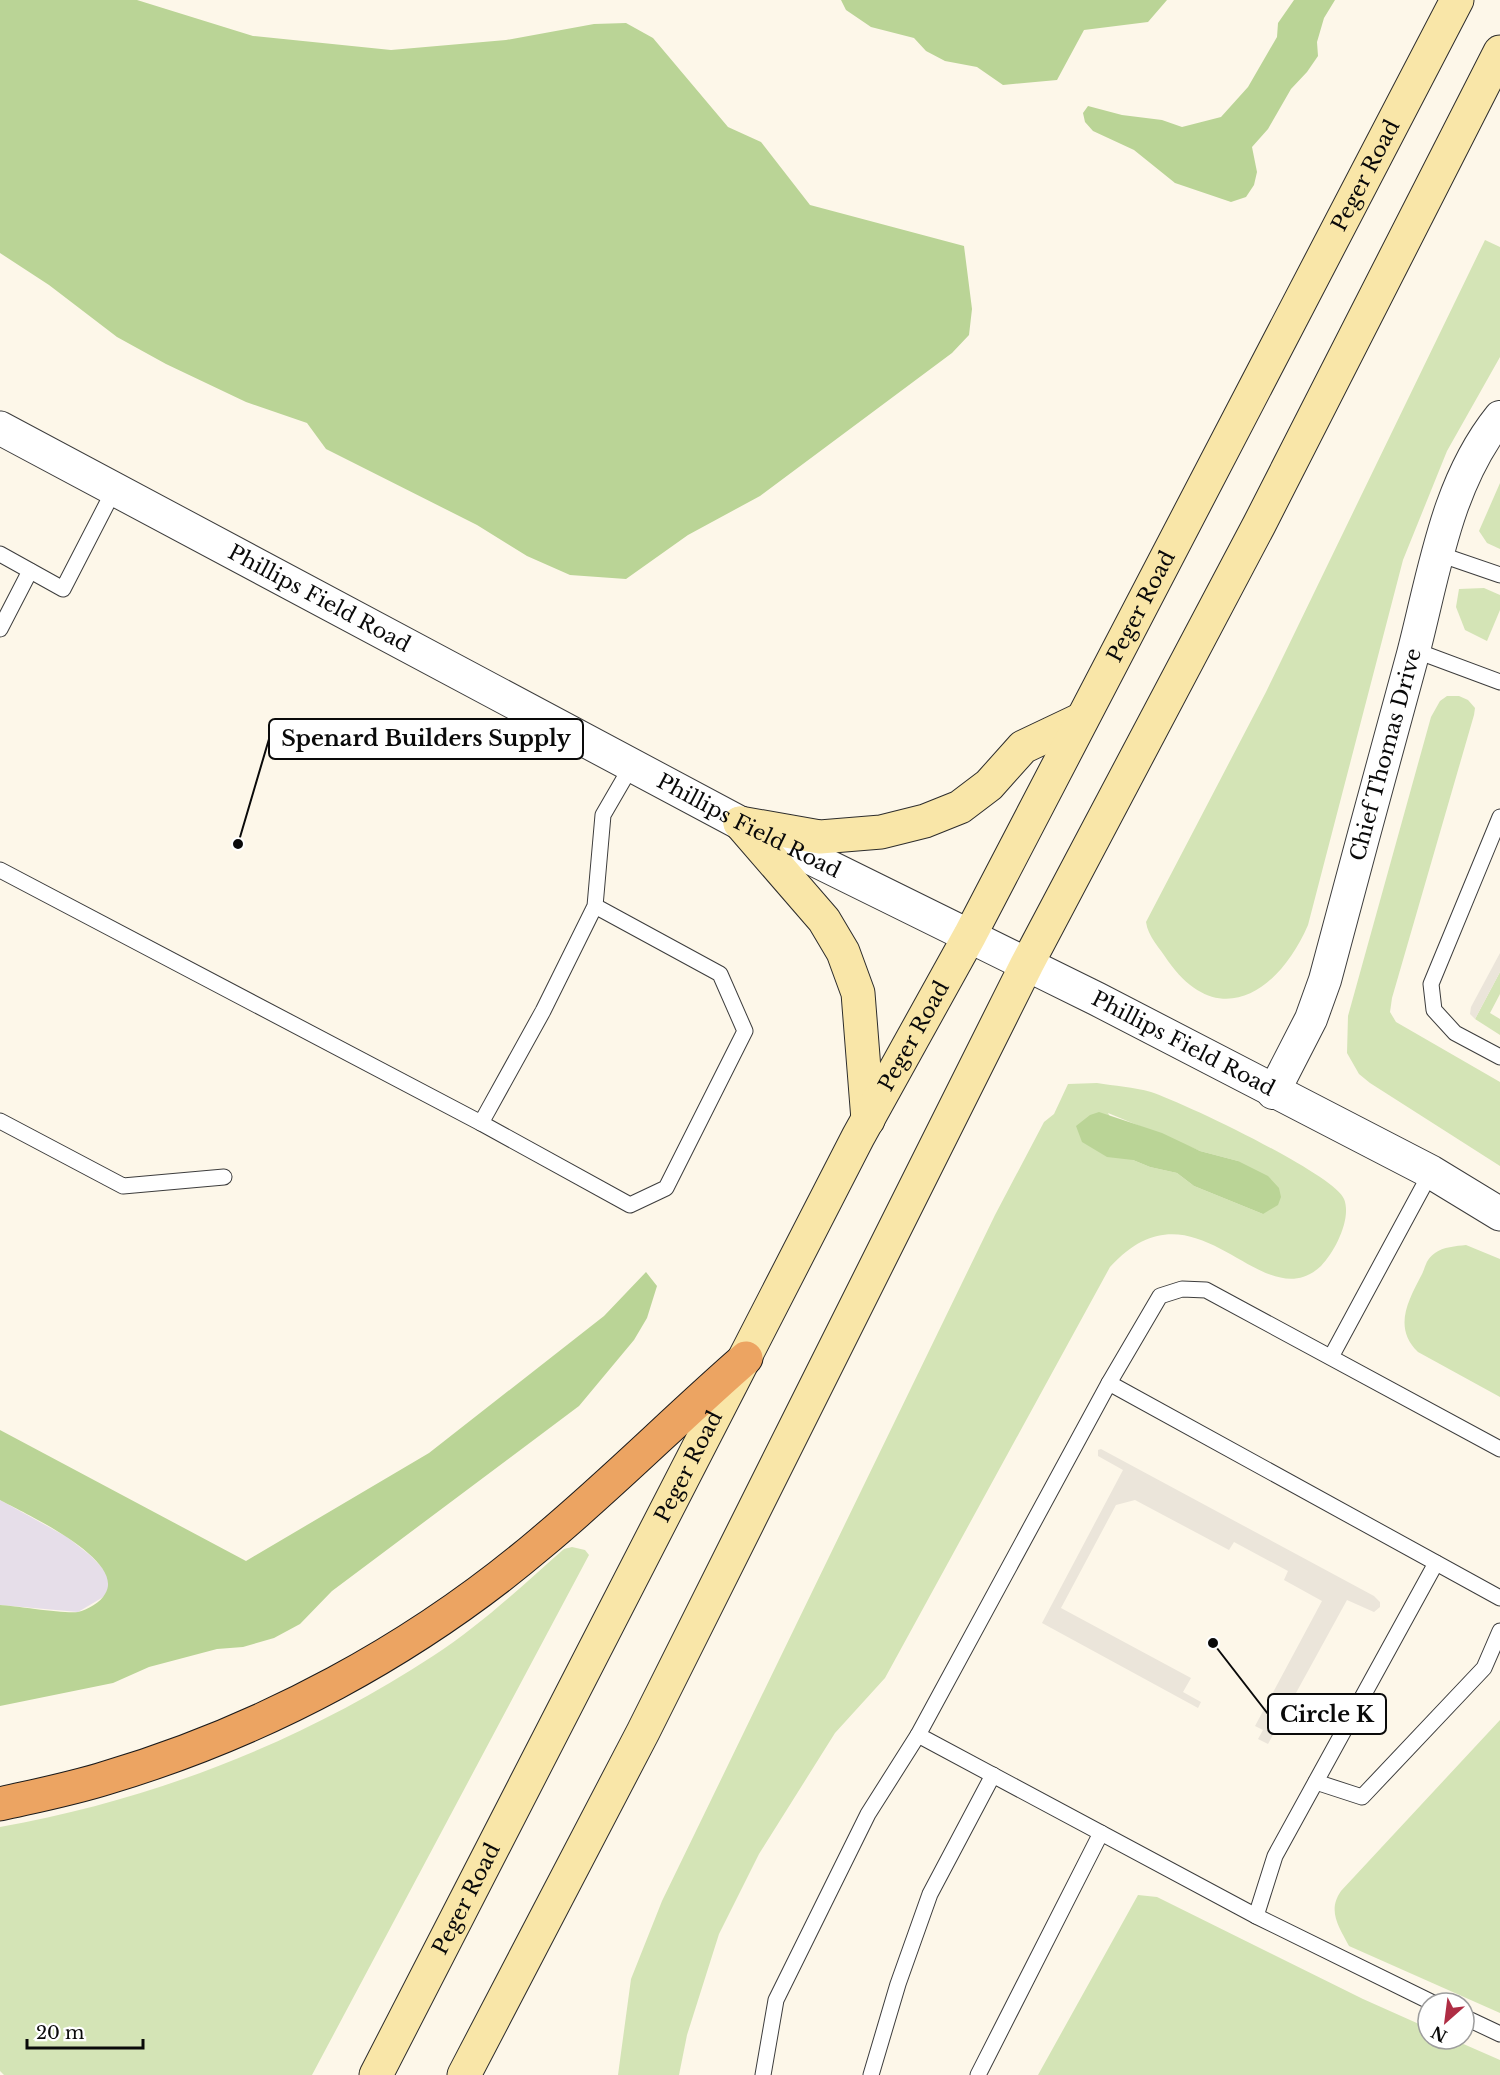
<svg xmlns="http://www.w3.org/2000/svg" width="1500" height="2075" viewBox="0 0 1500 2075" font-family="'Libre Baskerville',serif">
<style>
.industrial{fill:#e6dee9}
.green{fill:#d4e4b6;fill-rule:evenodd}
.forest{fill:#bad496}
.plaza{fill:#ebe5da}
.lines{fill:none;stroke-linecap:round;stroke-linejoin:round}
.service-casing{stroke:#3d3d3d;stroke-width:17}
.minor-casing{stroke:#3d3d3d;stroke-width:34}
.tertiary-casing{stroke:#3d3d3d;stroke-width:35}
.secondary-casing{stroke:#2c2c2c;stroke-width:35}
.trunk-casing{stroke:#1b1b1b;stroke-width:35}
.service{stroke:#fff;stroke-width:15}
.minor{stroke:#fff;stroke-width:32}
.tertiary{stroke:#fff;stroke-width:33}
.secondary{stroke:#f9e6a8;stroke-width:33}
.trunk{stroke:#eca462;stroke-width:33}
.labels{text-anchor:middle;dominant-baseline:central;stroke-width:6;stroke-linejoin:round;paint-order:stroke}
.street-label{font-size:21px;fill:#0a0a0a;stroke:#fff}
.leader{fill:none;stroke:#0a0a0a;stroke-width:2}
.callout-dot{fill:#0a0a0a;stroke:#fff;stroke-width:2}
.callout{fill:#fff;stroke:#0a0a0a;stroke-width:2}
.callout-label{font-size:22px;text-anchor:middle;font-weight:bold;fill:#0a0a0a}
</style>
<rect width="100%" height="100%" fill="#fdf7e9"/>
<path class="industrial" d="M 0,1500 L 67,1537 L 91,1556 L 108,1574 L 110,1584 L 105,1596 L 78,1612 L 0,1605 Z"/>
<g class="green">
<path d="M 1485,240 L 1500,247 L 1500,357 L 1447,451 L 1403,560 L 1308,925 C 1280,990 1220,1034 1168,961 C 1160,948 1148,937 1146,922 L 1266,692 Z"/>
<path d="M 1500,483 L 1500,549 L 1487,543 L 1479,531 Z"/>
<path d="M 1484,588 L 1500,595 L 1500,610 L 1487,641 L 1465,630 L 1456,607 L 1459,589 Z"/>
<path d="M 1447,696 L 1459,696 L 1468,700 L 1475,708 L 1474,715 L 1392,998 L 1390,1012 L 1396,1022 L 1500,1082 L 1500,1166 L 1370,1083 L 1359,1074 L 1347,1053 L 1348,1016 L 1431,717 L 1440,701 Z"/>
<path d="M 1500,972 L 1500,994 L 1490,1013 L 1500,1019 L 1500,1035 L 1475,1019 Z"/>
<path d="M 1097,1083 C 1114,1086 1134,1087 1151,1092 C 1182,1102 1334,1174 1344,1199 C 1352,1218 1335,1252 1321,1266 C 1261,1322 1197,1171 1110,1267 L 885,1678 L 835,1733 L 759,1854 L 719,1934 L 687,2035 L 679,2075 L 618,2075 L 631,1979 L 662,1901 L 995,1215 L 1044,1122 L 1054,1114 L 1068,1084 ZM 1108,1113 L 1200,1151 L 1238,1161 L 1263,1214 L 1194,1186 L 1177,1173 L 1150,1167 L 1133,1160 Z"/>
<path d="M 1466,1245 L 1500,1259 L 1500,1397 L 1418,1352 C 1393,1328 1408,1301 1421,1276 C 1426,1267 1425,1260 1435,1253 C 1443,1247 1456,1246 1466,1245 Z"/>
<path d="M 572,1547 L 585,1550 L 589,1555 L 312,2075 L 4,2075 L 0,2071 L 0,1827 C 156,1799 301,1742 433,1656 C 481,1625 522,1586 564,1549 Z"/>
<path d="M 1500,1720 L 1500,2013 L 1349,1946 C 1339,1927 1327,1911 1341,1891 Z"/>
<path d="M 1138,1895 L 1157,1897 L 1363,1999 L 1428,2028 L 1428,2039 L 1452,2039 L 1500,2060 L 1500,2075 L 1038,2075 Z"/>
</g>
<g class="forest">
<path d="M 0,0 L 137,0 L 253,36 L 391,50 L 506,40 L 594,24 L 626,23 L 653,38 L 728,127 L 761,142 L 810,205 L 964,246 L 972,309 L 969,335 L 952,353 L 760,496 L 688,535 L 626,579 L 570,575 L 527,556 L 477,525 L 326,449 L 307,423 L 246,402 L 166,364 L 117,337 L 49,285 L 0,253 Z"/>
<path d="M 841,0 L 1167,0 L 1148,22 L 1084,30 L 1057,80 L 1003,85 L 977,67 L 945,61 L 926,51 L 914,38 L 871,27 L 846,10 Z"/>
<path d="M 1294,0 L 1335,0 L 1324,18 L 1317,42 L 1318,56 L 1307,72 L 1291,89 L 1268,129 L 1252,147 L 1257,172 L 1254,185 L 1246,197 L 1231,202 L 1175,183 L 1134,150 L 1093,131 L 1085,122 L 1083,113 L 1088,106 L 1122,115 L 1162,120 L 1182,127 L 1221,117 L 1248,87 L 1277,37 L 1278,23 Z"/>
<path d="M 1099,1112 L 1162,1133 L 1200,1151 L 1238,1161 L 1268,1176 L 1279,1188 L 1281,1197 L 1278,1205 L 1263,1214 L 1194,1186 L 1177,1173 L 1150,1167 L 1133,1160 L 1107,1157 L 1082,1142 L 1076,1126 L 1090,1115 Z"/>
<path d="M 646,1272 L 657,1286 L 647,1318 L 634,1340 L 579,1406 L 332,1591 L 300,1624 L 274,1638 L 243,1647 L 217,1649 L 149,1667 L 113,1683 L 0,1706 L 0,1605 C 16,1606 66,1614 78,1612 C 87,1610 101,1602 105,1594 C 127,1560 24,1513 0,1500 L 0,1430 L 246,1561 L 429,1453 L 604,1316 Z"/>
</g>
<g class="plaza">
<path d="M 1500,953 L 1500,972 L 1475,1019 L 1470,1014 L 1471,1007 Z"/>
<path d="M 1101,1449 L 1374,1596 L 1380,1602 L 1380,1607 L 1374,1612 L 1347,1600 L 1268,1744 L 1258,1739 L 1263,1730 L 1255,1726 L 1322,1601 L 1284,1580 L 1288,1571 L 1234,1542 L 1229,1550 L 1135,1500 L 1116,1505 L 1061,1608 L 1191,1678 L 1183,1692 L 1201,1702 L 1198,1708 L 1042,1623 L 1123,1470 L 1098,1456 L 1098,1450 Z"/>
</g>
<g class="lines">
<g class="service-casing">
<g id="service">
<path d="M 1436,553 L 1500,575"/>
<path d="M 0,554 L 63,589 L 114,490"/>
<path d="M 0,629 L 30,571"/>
<path d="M 1414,650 L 1500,682"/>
<path d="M 1500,817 L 1431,984 L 1434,1010 L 1455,1033 L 1500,1057"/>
<path d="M 0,870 L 481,1123"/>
<path d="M 595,906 L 543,1011 L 481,1123 L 630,1205 L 666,1188 L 745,1031 L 720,974 L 595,906 L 603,815 L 632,765"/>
<path d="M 0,1121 L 123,1186 L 224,1177"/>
<path d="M 1331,1357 L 1431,1172"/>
<path d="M 1109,1383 L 1500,1598"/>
<path d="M 1316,1782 L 1362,1797 L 1484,1668 L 1500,1631"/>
<path d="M 1256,1916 L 918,1735 L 1109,1383 L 1160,1296 L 1182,1289 L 1206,1290 L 1500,1449"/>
<path d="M 1433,2003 L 1256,1916 L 1275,1856 L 1436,1563"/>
<path d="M 1464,2017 L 1500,2034"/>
<path d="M 763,2075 L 776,2000 L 868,1814 L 918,1735"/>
<path d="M 871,2075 L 898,1984 L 930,1894 L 993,1775"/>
<path d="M 978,2075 L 1101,1833"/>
</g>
</g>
<g class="minor-casing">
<g id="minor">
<path id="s1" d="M 1273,1093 L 1311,1019 L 1325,980 C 1354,871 1383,763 1413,654 C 1434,574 1446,484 1500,417"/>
</g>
</g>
<g class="tertiary-casing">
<g id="tertiary">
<path id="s2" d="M 0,428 L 740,823 L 1097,999 L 1431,1172 L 1500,1214"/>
</g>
</g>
<g class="secondary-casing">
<g id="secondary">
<path d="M 740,823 L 820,837 L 881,832 L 925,821 L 960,807 L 989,785 L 1023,747 L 1082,719"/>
<path d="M 740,823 L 824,920 L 843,952 L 858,993 L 868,1120"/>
<path id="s3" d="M 376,2075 L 858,1137 L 970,935 L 1457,0"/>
<path d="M 464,2075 L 643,1732 L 1027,964 L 1259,525 L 1500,52"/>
</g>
</g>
<g class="trunk-casing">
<path id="trunk" d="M 0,1804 C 35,1796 71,1789 106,1778 C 264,1731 415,1650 541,1543 C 612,1484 677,1418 746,1358"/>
</g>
<use href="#service" class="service"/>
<use href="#minor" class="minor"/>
<use href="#tertiary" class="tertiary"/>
<use href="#secondary" class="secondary"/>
<use href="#trunk" class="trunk"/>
</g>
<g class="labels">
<g class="street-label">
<text stroke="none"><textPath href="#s3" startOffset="2142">Peger Road</textPath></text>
<text stroke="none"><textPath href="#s2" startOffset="362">Phillips Field Road</textPath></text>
<text stroke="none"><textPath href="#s3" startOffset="1656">Peger Road</textPath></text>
<text stroke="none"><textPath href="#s1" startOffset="358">Chief Thomas Drive</textPath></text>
<text stroke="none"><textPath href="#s2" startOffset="848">Phillips Field Road</textPath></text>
<text stroke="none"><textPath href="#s3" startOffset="1170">Peger Road</textPath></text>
<text stroke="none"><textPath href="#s2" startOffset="1334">Phillips Field Road</textPath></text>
<text stroke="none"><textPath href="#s3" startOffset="684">Peger Road</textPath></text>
<text stroke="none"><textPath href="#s3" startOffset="198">Peger Road</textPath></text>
</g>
</g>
<path class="leader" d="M238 844L269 739M1213 1643L1268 1714"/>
<g class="callout-dot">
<circle cx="238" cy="844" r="6"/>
<circle cx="1213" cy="1643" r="6"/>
</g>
<g class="callout">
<rect x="269" y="719" width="314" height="40" rx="6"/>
<rect x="1268" y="1694" width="118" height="40" rx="6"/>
</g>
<g class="callout-label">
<text x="426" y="746">Spenard Builders Supply</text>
<text x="1327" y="1722">Circle K</text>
</g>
<g transform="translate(1446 2021) rotate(208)"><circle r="28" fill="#ffffff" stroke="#9d9d9d" stroke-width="1.5"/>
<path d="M0-4.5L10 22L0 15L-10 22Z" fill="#af2d44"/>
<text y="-9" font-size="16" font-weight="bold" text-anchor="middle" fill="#0a0a0a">N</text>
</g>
<path d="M27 2039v9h116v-9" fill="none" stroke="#0a0a0a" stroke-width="3"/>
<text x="36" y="2039" font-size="18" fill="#0a0a0a" stroke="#ffffff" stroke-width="4.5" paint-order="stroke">20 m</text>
</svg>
